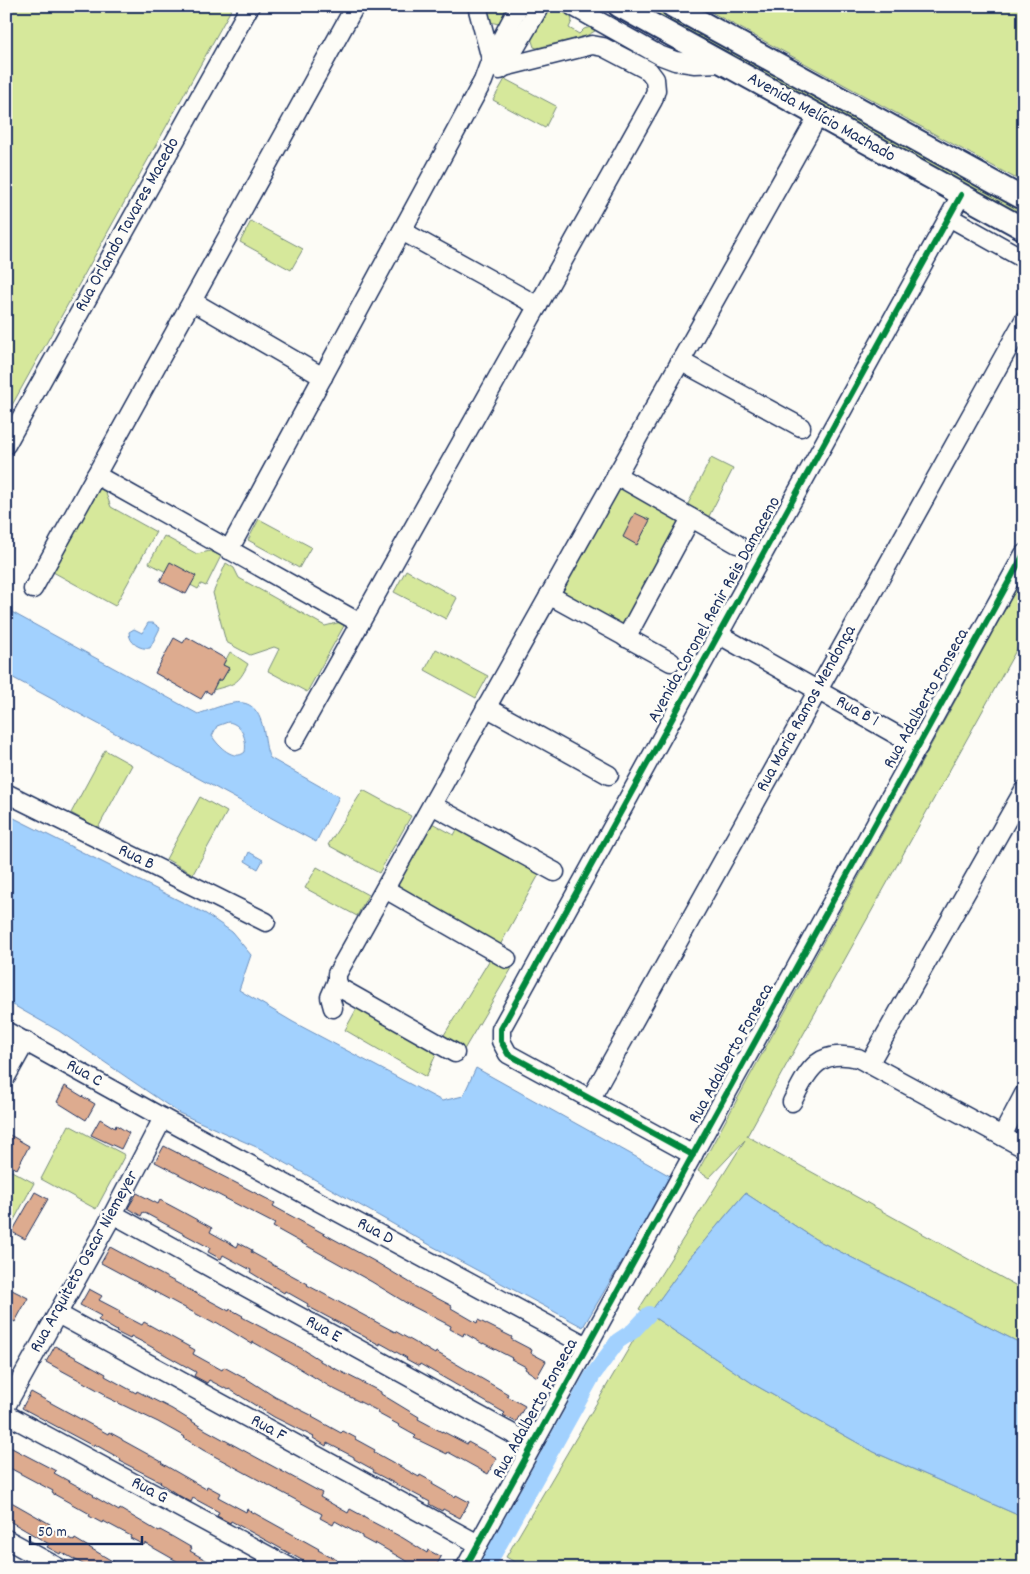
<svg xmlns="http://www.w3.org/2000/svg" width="1030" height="1574" viewBox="0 0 1030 1574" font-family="Dekko,sans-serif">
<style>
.green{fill:#d6e89b;stroke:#788c7c}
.water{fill:#a2d1fe;stroke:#6c90be;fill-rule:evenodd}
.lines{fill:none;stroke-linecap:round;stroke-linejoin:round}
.canal{stroke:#a2d1fe;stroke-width:16}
.building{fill:#ddab8f;stroke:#1b2f5e}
.minor-casing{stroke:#1b2f5e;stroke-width:21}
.major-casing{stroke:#1b2f5e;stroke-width:25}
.minor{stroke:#fdfcf7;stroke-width:18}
.major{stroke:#fdfcf7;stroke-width:21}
.cycleway-casing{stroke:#fdfcf7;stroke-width:9}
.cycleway{stroke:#00873e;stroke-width:6}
.labels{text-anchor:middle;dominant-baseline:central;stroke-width:5;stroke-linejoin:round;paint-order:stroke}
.street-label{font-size:18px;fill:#1b2f5e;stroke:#fdfcf7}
</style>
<rect width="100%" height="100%" fill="#fdfcf7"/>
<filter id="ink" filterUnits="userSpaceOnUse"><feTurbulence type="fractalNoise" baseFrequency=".02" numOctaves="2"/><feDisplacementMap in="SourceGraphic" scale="10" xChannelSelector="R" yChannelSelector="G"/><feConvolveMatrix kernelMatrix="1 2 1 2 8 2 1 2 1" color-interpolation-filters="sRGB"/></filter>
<g filter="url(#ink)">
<g class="green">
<path d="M 6,6 L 233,6 L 6,416 Z"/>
<path d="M 485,6 L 512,6 L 503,21 L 498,24 L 491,22 Z"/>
<path d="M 547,6 L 558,6 L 570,13 L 572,21 L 569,28 L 579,34 L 584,29 L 591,27 L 595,29 L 595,31 L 586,36 L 537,48 L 534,47 L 531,38 Z"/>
<path d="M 640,6 L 656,6 L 1024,209 L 1024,219 Z"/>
<path d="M 700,6 L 1024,6 L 1024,183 Z"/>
<path d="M 505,79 L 556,106 L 545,128 L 493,100 Z"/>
<path d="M 251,221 L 303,249 L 291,270 L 240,242 Z"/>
<path d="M 711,458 L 733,469 L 706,522 L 685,510 Z"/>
<path d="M 619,484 L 683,520 L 623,628 L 559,593 Z"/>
<path d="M 100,487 L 105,491 L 111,507 L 156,532 L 115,606 L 53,572 Z"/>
<path d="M 259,519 L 311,547 L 299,568 L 248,540 Z"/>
<path d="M 164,536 L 197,554 L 210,551 L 221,556 L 206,586 L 201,584 L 198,589 L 149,563 Z"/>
<path d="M 226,563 L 234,568 L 239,578 L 325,626 L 341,622 L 345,624 L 307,692 L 268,671 L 279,649 L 274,647 L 250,655 L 226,642 L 213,593 Z"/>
<path d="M 406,570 L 457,598 L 446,619 L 394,592 Z"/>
<path d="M 1024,575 L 1024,636 L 747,1136 L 1024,1290 L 1024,1345 L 815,1239 L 745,1193 L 689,1259 L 650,1313 L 644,1312 L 639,1309 L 745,1140 L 709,1178 L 698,1171 Z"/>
<path d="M 436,649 L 488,676 L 476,698 L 425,670 Z"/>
<path d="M 230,652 L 248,664 C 238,685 234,684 213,690 L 218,680 L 222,680 L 229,668 L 223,665 Z"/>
<path d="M 105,750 L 132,765 L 98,828 L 71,813 Z"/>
<path d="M 363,790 L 411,816 L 379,873 L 328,845 Z"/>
<path d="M 200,797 L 227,812 L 193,874 L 166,859 Z"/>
<path d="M 430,822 L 454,835 L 459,826 L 541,871 L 499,947 L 394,888 Z"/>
<path d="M 317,867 L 368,895 L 357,916 L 305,888 Z"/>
<path d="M 492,956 L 512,968 L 462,1053 L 441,1040 Z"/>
<path d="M 357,1008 L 437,1052 L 426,1077 L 345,1030 Z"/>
<path d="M 69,1125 L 125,1155 L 96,1209 L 41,1179 Z"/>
<path d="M 6,1168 L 34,1183 L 6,1235 Z"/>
<path d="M 649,1314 L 755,1385 L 874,1452 L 1020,1516 L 1024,1512 L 1024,1568 L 525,1568 L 506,1557 Z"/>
</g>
<g class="water">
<path d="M 6,609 L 198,714 C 226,705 254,688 263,728 C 266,739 265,749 270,758 L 339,797 L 316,842 L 6,674 ZM 228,722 C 242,724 247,739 245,752 C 234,762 218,746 212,736 L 217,726 Z"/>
<path d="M 148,623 L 153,623 L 160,628 L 150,648 C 140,650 129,643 129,632 L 134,629 L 142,633 Z"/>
<path d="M 6,814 L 206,914 L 232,932 L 251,955 L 239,990 L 293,1022 L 442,1101 L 463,1096 L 476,1068 L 672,1177 L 583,1327 L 430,1245 L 261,1149 L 179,1113 L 59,1031 L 6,1001 Z"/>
<path d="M 249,852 L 263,860 L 258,869 L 245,861 Z"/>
<path d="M 745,1193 L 815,1239 L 1024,1345 L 1024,1512 L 1020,1516 L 874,1452 L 755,1385 L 649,1314 L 689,1259 Z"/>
</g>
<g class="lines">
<path class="canal" d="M 486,1568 L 593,1375 L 618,1341 L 633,1331 L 649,1314"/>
</g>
<g class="building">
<path d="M 635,513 L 650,520 L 637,545 L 623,537 Z"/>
<path d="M 170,562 L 196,576 L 186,594 L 160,581 Z"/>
<path d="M 187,637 L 226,659 L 223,665 L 229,668 L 222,680 L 218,680 L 211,694 L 206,691 L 201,699 L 155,673 L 174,638 L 183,643 Z"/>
<path d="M 65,1086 L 95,1104 L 86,1120 L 57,1102 Z"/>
<path d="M 100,1119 L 115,1128 L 116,1125 L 129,1133 L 121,1149 L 91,1135 Z"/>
<path d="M 10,1135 L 29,1146 L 17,1169 L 6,1164 L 6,1143 Z"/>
<path d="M 164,1146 L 275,1203 L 273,1206 L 374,1261 L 414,1285 L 414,1286 L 452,1306 L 451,1308 L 477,1323 L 478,1320 L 512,1337 L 511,1339 L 532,1350 L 531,1353 L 546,1361 L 537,1377 L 525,1369 L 526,1367 L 511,1359 L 512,1358 L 483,1343 L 483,1344 L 464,1333 L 463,1336 L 450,1329 L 451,1326 L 408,1304 L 372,1282 L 273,1227 L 275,1224 L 155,1162 Z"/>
<path d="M 35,1192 L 48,1199 L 25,1239 L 12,1232 Z"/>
<path d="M 137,1193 L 158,1204 L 160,1200 L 177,1209 L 212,1228 L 210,1232 L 237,1247 L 239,1243 L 252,1250 L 251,1252 L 271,1263 L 271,1264 L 308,1284 L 307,1285 L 395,1332 L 395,1331 L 435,1354 L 436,1352 L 508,1394 L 507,1396 L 525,1406 L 516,1422 L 503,1415 L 505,1413 L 420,1364 L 419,1366 L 406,1359 L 407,1358 L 380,1343 L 380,1345 L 307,1306 L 308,1304 L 285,1291 L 284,1293 L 250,1272 L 251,1270 L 223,1255 L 221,1259 L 208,1252 L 210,1248 L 143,1212 L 141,1216 L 128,1208 Z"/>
<path d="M 110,1247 L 229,1311 L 230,1309 L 243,1316 L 242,1317 L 301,1348 L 320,1360 L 320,1361 L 381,1392 L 381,1394 L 419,1417 L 418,1419 L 442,1432 L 442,1431 L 467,1444 L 468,1442 L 497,1458 L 488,1474 L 448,1452 L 447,1454 L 414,1438 L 416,1436 L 398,1426 L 399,1425 L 377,1413 L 378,1411 L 332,1388 L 299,1368 L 253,1342 L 252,1344 L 216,1322 L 215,1324 L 101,1263 Z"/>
<path d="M 6,1287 L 28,1298 L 15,1322 L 6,1317 Z"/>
<path d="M 89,1289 L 102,1296 L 99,1300 L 120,1311 L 119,1313 L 142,1325 L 144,1322 L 164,1333 L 195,1350 L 193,1354 L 222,1370 L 224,1367 L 244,1378 L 244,1377 L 275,1397 L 313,1416 L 312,1417 L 341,1433 L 343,1431 L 356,1438 L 355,1439 L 375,1450 L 374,1452 L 419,1477 L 420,1475 L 433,1482 L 432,1484 L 455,1497 L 456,1495 L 469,1502 L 460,1518 L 443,1509 L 442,1511 L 429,1504 L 430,1502 L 373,1472 L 374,1470 L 354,1459 L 354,1457 L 327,1443 L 326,1446 L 313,1438 L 314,1437 L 274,1417 L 229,1389 L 228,1390 L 209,1380 L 207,1383 L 194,1376 L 196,1372 L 148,1345 L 131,1336 L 130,1339 L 116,1332 L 117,1331 L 98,1320 L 101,1316 L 80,1305 Z"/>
<path d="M 55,1346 L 106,1374 L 105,1376 L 136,1393 L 137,1391 L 172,1409 L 206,1430 L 322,1493 L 320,1497 L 348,1513 L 350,1509 L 363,1516 L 363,1517 L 403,1538 L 427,1553 L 428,1550 L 441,1557 L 435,1568 L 422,1568 L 414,1563 L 413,1565 L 375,1543 L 375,1545 L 362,1538 L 362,1536 L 335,1521 L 333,1525 L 320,1518 L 322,1514 L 203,1450 L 184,1438 L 185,1437 L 158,1422 L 104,1396 L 105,1394 L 46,1362 Z"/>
<path d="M 31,1392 L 108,1434 L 109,1432 L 122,1439 L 122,1440 L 162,1462 L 161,1463 L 206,1489 L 207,1486 L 220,1493 L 218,1497 L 246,1512 L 247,1509 L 319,1549 L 318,1550 L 337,1560 L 332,1568 L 316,1568 L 231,1521 L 230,1523 L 217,1516 L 219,1512 L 193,1498 L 191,1502 L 178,1495 L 160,1483 L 161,1482 L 120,1461 L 121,1459 L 94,1444 L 93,1446 L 22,1408 Z"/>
<path d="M 6,1445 L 56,1471 L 54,1473 L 94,1495 L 93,1496 L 119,1511 L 120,1509 L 159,1532 L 160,1530 L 173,1537 L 192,1548 L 190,1551 L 220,1568 L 189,1568 L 145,1543 L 144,1545 L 130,1538 L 131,1536 L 103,1521 L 102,1523 L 89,1516 L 90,1514 L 52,1493 L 53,1491 L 6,1466 Z"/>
<path d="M 6,1499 L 50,1524 L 48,1527 L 74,1541 L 75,1539 L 124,1568 L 90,1568 L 61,1552 L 60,1554 L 47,1547 L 49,1544 L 6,1519 Z"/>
</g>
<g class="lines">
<g class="minor-casing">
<g id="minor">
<path d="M 572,6 L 659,55 L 675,61 L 695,64 L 720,63"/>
<path d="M 500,70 L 504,67 L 540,6"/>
<path d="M 949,217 L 1024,259"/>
<path d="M 402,231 L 538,306"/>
<path d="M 192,301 L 323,377"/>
<path d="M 680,361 L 801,427"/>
<path d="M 6,445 L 250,6"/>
<path d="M 96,475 L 360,623"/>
<path d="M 616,475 L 737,544"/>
<path d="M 229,550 L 483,81 L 491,59 L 519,6"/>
<path d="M 33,589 L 355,6"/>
<path d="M 549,595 L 671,662"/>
<path d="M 718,634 L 918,747"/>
<path d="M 626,638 L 691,518"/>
<path d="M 486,707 L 609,775"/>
<path d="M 294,741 L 653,100 L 656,90 L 655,79 L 649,71 L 603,47 L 592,45 L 504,67 L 491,59 L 477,6"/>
<path d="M 6,793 L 266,922"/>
<path d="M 432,805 L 555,872"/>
<path d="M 385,889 L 507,959"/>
<path d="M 333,1008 L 330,997 L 337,981"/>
<path d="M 6,1031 L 163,1118 L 587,1346"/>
<path d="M 455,1053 L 340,988 L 337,981 L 337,974 L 818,116"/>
<path d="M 869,1064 L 1024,790"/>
<path d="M 6,1077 L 26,1041"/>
<path d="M 591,1098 L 1024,320"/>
<path d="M 792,1102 C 808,1071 817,1048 858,1058 L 1024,1148"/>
<path d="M 1002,1136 L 1024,1094"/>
<path d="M 693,1155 L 508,1054 L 501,1041 L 501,1029 L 961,195"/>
<path d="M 113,1214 L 533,1445"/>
<path d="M 58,1314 L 478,1544"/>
<path d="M 6,1406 L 113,1214 L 163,1118"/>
<path d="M 6,1414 L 291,1568"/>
<path d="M 6,1539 L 59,1568"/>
<path d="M 465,1568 L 1024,554"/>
</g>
</g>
<g class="major-casing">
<g id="major">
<path d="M 619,6 L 1024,229"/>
<path d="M 672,6 L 1024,199"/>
</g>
</g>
<use href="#minor" class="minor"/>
<use href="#major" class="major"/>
<g class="cycleway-casing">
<g id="cycleway">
<path d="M 693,1155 L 508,1054 L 501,1041 L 501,1029 L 961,195"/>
<path d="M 465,1568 L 1024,554"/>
</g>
</g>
<use href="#cycleway" class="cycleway"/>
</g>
</g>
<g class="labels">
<g class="street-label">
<text transform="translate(821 118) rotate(29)">Avenida Melício Machado</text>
<text transform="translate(128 225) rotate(-61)">Rua Orlando Tavares Macedo</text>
<text transform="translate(715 610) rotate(-61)">Avenida Coronel Renir Reis Damaceno</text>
<text transform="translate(927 699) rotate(-61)">Rua Adalberto Fonseca</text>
<text transform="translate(807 709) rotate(-61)">Rua Maria Ramos Mendonça</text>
<text transform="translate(857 712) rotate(29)">Rua B 1</text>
<text transform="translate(136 858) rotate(26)">Rua B</text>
<text transform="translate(732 1054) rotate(-61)">Rua Adalberto Fonseca</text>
<text transform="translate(84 1074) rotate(29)">Rua C</text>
<text transform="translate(375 1232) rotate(28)">Rua D</text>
<text transform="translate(85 1262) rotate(-61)">Rua Arquiteto Oscar Niemeyer</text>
<text transform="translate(323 1330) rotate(29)">Rua E</text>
<text transform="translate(536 1409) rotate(-61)">Rua Adalberto Fonseca</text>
<text transform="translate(268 1429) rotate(29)">Rua F</text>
<text transform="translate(149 1491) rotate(28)">Rua G</text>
</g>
</g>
<rect width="1030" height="1574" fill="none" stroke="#fdfcf7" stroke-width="25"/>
<rect x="12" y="12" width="1005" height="1549" fill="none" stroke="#1b2f5e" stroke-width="2" filter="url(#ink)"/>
<path d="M30 1536v8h112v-8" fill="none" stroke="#1b2f5e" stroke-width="2.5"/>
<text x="38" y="1536" font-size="15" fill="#1b2f5e" stroke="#fdfcf7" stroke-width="4" paint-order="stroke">50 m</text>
</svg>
